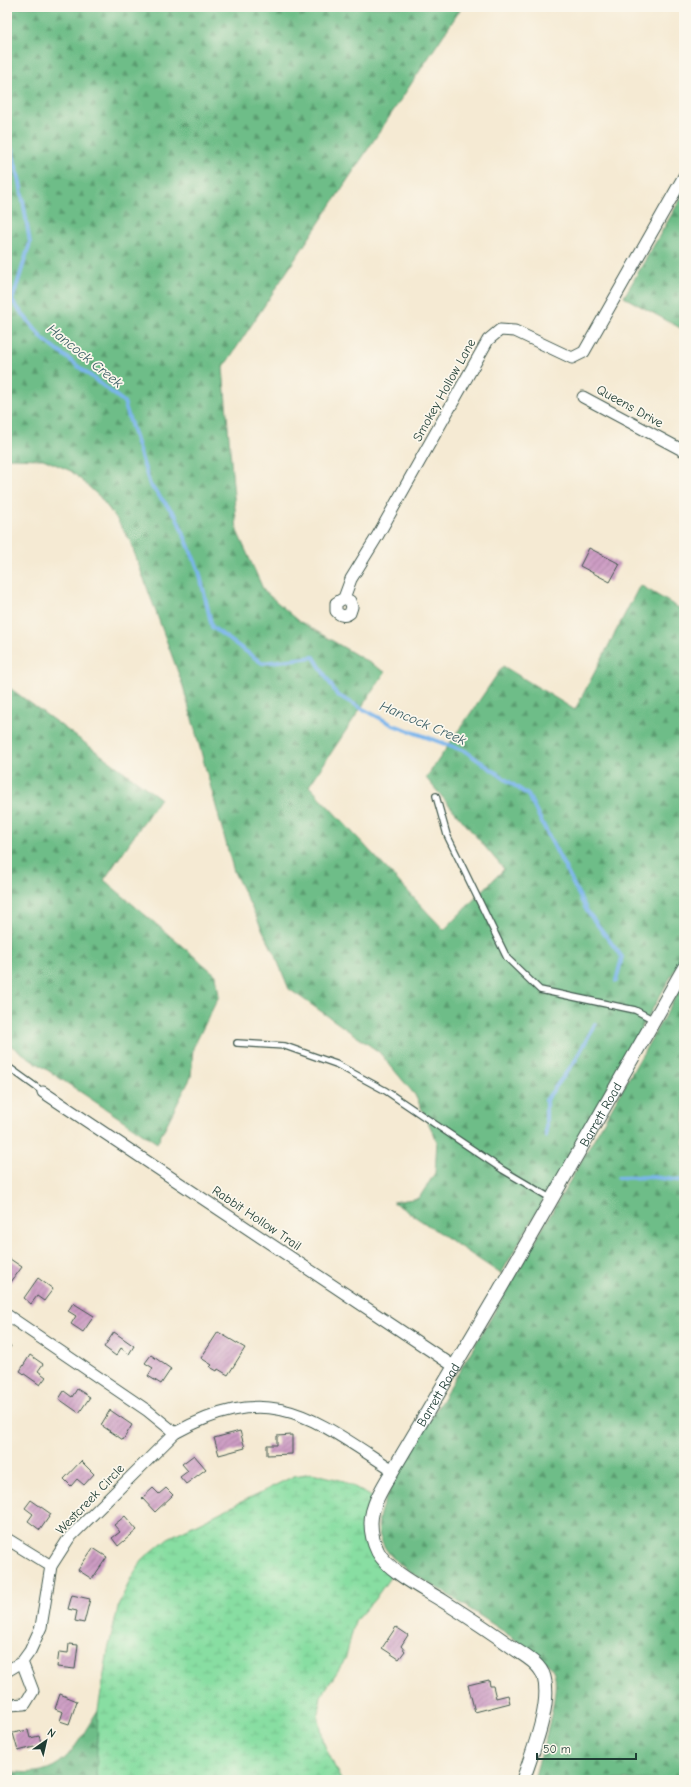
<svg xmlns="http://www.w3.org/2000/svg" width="691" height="1787" viewBox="0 0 691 1787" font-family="'Comic Neue',sans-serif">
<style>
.forest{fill:url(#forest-firs);stroke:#467d5e}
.wetland{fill:url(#wetland-marsh);stroke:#548e6b}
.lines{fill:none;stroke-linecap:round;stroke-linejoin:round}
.stream{stroke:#7ab5ec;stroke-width:4}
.building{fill:url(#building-hatch)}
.service-casing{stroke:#3f574c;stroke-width:8}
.minor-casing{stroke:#3f574c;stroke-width:13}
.tertiary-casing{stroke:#3f574c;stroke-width:15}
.service{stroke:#fff;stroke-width:5.5}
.minor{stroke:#fff;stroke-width:11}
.tertiary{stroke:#fff;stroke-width:13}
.labels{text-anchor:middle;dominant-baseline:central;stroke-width:3.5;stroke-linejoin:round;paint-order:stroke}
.street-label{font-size:13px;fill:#1f3d34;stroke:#fbf7ec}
.water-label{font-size:14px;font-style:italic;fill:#365b62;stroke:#fbf7ec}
</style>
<defs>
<pattern id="forest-firs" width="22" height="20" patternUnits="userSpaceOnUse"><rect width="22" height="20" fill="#6ebd88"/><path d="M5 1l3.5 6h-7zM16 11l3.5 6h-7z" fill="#5a9b70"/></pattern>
<pattern id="wetland-marsh" width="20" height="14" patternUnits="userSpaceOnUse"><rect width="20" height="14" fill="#88dea2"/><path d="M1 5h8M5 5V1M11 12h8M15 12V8" fill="none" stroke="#75bf8c"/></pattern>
<pattern id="building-hatch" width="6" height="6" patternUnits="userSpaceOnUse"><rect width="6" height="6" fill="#cc9bc3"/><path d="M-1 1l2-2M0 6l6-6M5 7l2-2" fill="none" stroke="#a5809f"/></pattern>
</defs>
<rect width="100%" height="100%" fill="#fbf7ec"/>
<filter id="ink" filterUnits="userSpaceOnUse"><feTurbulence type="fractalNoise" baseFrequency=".025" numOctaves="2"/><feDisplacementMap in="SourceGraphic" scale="8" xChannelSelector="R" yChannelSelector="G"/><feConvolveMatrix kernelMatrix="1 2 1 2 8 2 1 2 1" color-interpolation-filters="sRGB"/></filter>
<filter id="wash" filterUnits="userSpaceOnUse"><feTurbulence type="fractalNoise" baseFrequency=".012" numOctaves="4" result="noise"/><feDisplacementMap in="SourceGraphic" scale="16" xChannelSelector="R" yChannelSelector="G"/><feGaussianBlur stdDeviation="0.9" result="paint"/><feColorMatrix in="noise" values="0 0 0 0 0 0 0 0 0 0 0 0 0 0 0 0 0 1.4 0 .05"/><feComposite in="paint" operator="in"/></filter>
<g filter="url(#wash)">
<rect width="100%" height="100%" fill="#f5ead3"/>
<g class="forest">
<path d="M 7,7 L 462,7 L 223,368 L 237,531 L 264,591 L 299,621 L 385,672 L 309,786 L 444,930 L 504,869 L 426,778 L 503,666 L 575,710 L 640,585 L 684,611 L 684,954 L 501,1274 L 393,1202 L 419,1198 L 435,1173 L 437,1141 L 415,1095 L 379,1052 L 289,989 L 275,955 L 234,872 L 183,686 L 130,541 L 116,518 L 99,496 L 71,471 L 43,459 L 7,458 Z"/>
<path d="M 684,193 L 684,330 L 624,297 Z"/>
<path d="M 7,686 L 160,798 L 104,880 L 216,975 L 219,996 L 193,1048 L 191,1077 L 157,1143 L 7,1043 Z"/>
<path d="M 684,982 L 684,1780 L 534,1780 C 539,1759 563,1687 553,1670 C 548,1662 529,1650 520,1643 C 495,1625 468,1608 442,1591 C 426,1581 407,1572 394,1559 C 387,1552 381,1543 379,1533 C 375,1513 390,1490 399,1473 L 505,1294 Z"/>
<path d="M 98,1710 L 96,1780 L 7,1780 L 7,1771 C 63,1780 72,1751 98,1710 Z"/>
</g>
<path class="wetland" d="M 312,1473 L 344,1481 L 372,1497 C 359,1528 364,1555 391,1576 L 374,1600 L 355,1621 L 345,1660 L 321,1696 L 318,1714 L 324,1744 L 341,1780 L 96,1780 L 98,1710 L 108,1650 L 119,1604 L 132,1576 L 144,1558 L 168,1538 L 294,1476 Z"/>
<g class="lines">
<g class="stream">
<path d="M 7,132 L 20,182 L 30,243 L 12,301 L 43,339 L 124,402 L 150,485 L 176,516 L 199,571 L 212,627 L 262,663 L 314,657 L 337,695 L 393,725 L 465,751 L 528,795 L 587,911 L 622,957 L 616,981"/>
<path d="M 546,1137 L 546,1100 L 575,1061 L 595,1024"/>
<path d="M 618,1178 L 652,1177 L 684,1181"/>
</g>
</g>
<g id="blocks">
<g class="building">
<path d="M 589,548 L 620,564 L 610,582 L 580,566 Z"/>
<path d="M 7,1257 L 22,1267 L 11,1282 L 7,1279 Z"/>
<path d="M 38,1278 L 53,1289 L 44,1301 L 37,1296 L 31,1304 L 24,1298 Z"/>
<path d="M 73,1303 L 94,1316 L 83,1332 L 71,1324 L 76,1316 L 68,1311 Z"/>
<path d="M 114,1332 L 134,1346 L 129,1354 L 121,1348 L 116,1356 L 104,1347 Z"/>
<path d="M 218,1332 L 245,1348 L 228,1375 L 218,1369 L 217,1371 L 210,1367 L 212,1365 L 201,1358 Z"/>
<path d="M 7,1343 L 11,1346 L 7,1352 Z"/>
<path d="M 30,1355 L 43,1364 L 38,1371 L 46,1377 L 40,1385 L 20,1371 Z"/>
<path d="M 151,1355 L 171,1369 L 161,1384 L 148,1376 L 153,1368 L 145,1363 Z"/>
<path d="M 77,1389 L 90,1397 L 79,1413 L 59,1399 L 64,1391 L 72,1397 Z"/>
<path d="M 110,1410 L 132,1425 L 123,1440 L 101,1425 Z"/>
<path d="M 240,1431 L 245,1448 L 219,1455 L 214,1438 Z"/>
<path d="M 292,1435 L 292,1454 L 267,1455 L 267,1445 L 277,1445 L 277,1436 Z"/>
<path d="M 194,1455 L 206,1469 L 186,1484 L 180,1477 L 188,1471 L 182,1464 Z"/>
<path d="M 81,1461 L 94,1474 L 84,1485 L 77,1479 L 71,1486 L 64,1479 Z"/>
<path d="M 153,1488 L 159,1494 L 166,1488 L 173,1495 L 155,1512 L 142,1498 Z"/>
<path d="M 31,1500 L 51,1514 L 40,1530 L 28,1521 L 33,1514 L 25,1508 Z"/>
<path d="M 125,1516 L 137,1530 L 118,1546 L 112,1538 L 120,1532 L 114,1525 Z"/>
<path d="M 93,1548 L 107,1557 L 92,1579 L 78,1570 Z"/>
<path d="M 72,1595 L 90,1599 L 84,1623 L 75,1621 L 77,1611 L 68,1609 Z"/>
<path d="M 396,1627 L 408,1635 L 401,1646 L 405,1651 L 399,1659 L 382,1648 Z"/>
<path d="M 69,1644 L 78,1645 L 75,1669 L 57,1667 L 59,1652 L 68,1653 Z"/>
<path d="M 489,1680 L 490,1686 L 493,1686 L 496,1698 L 508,1695 L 510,1703 L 475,1712 L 468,1685 Z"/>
<path d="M 60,1694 L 77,1701 L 69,1724 L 60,1721 L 63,1712 L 55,1709 Z"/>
<path d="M 28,1730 L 30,1738 L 39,1736 L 42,1745 L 18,1751 L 13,1733 Z"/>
</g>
</g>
</g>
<g filter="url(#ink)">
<use href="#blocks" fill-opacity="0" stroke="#3f574c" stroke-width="1"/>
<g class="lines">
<g class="service-casing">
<g id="service">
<path d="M 436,796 L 447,835 L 507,958 L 540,990 L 635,1010 L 654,1020"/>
<path d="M 237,1043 L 285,1046 L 336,1064 L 386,1091 L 503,1170 L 552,1199"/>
<path d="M 7,1066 L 43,1092"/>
</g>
</g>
<g class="minor-casing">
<g id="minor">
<path d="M 583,397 L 684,451"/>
<path d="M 344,598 L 350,601 L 352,607 L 350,613 C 345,617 340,616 336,611 L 336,603 L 344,598 L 351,579 L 378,535 L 488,340 L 500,330 L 515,331 L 572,358 L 584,352 L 684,176"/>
<path d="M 43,1092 L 455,1367"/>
<path d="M 7,1315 L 148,1411 L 175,1433"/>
<path d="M 7,1539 L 51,1566"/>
<path d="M 7,1671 L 22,1662 L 30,1651 L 41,1627 L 51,1566 L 69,1538 L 175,1433 C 271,1380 311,1417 393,1470"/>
<path d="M 7,1704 L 9,1705 L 25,1704 L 33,1691 L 22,1662"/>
</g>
</g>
<g class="tertiary-casing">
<g id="tertiary">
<path id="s1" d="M 523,1780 C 532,1753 552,1705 544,1677 C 540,1663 523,1655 512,1647 C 490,1631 467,1616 443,1601 C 424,1589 389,1572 378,1552 C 374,1544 371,1533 371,1523 C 371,1505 384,1485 393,1470 L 499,1291 L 684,968"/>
</g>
</g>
<use href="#service" class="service"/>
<use href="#minor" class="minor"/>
<use href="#tertiary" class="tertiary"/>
</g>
</g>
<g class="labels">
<g class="street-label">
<text transform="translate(444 390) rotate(-61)">Smokey Hollow Lane</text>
<text transform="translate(630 406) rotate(29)">Queens Drive</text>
<text stroke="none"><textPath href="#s1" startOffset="816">Barrett Road</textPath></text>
<text transform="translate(257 1218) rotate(34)">Rabbit Hollow Trail</text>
<text stroke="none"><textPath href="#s1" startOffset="492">Barrett Road</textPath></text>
<text transform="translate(90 1499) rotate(-46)">Westcreek Circle</text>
</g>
<g class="water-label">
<text transform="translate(85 356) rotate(39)">Hancock Creek</text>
<text transform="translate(423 723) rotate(23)">Hancock Creek</text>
</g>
</g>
<rect width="691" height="1787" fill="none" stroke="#fbf7ec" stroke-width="24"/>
<g transform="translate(46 1741) rotate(34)" stroke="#fbf7ec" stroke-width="3" paint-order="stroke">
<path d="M0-3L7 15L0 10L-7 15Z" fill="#1f3d34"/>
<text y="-6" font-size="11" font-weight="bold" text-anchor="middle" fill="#1f3d34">N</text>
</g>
<path d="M537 1753v6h99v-6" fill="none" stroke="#1f3d34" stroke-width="2"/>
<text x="543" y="1753" font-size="12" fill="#1f3d34" stroke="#fbf7ec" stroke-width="3" paint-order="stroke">50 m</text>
</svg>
